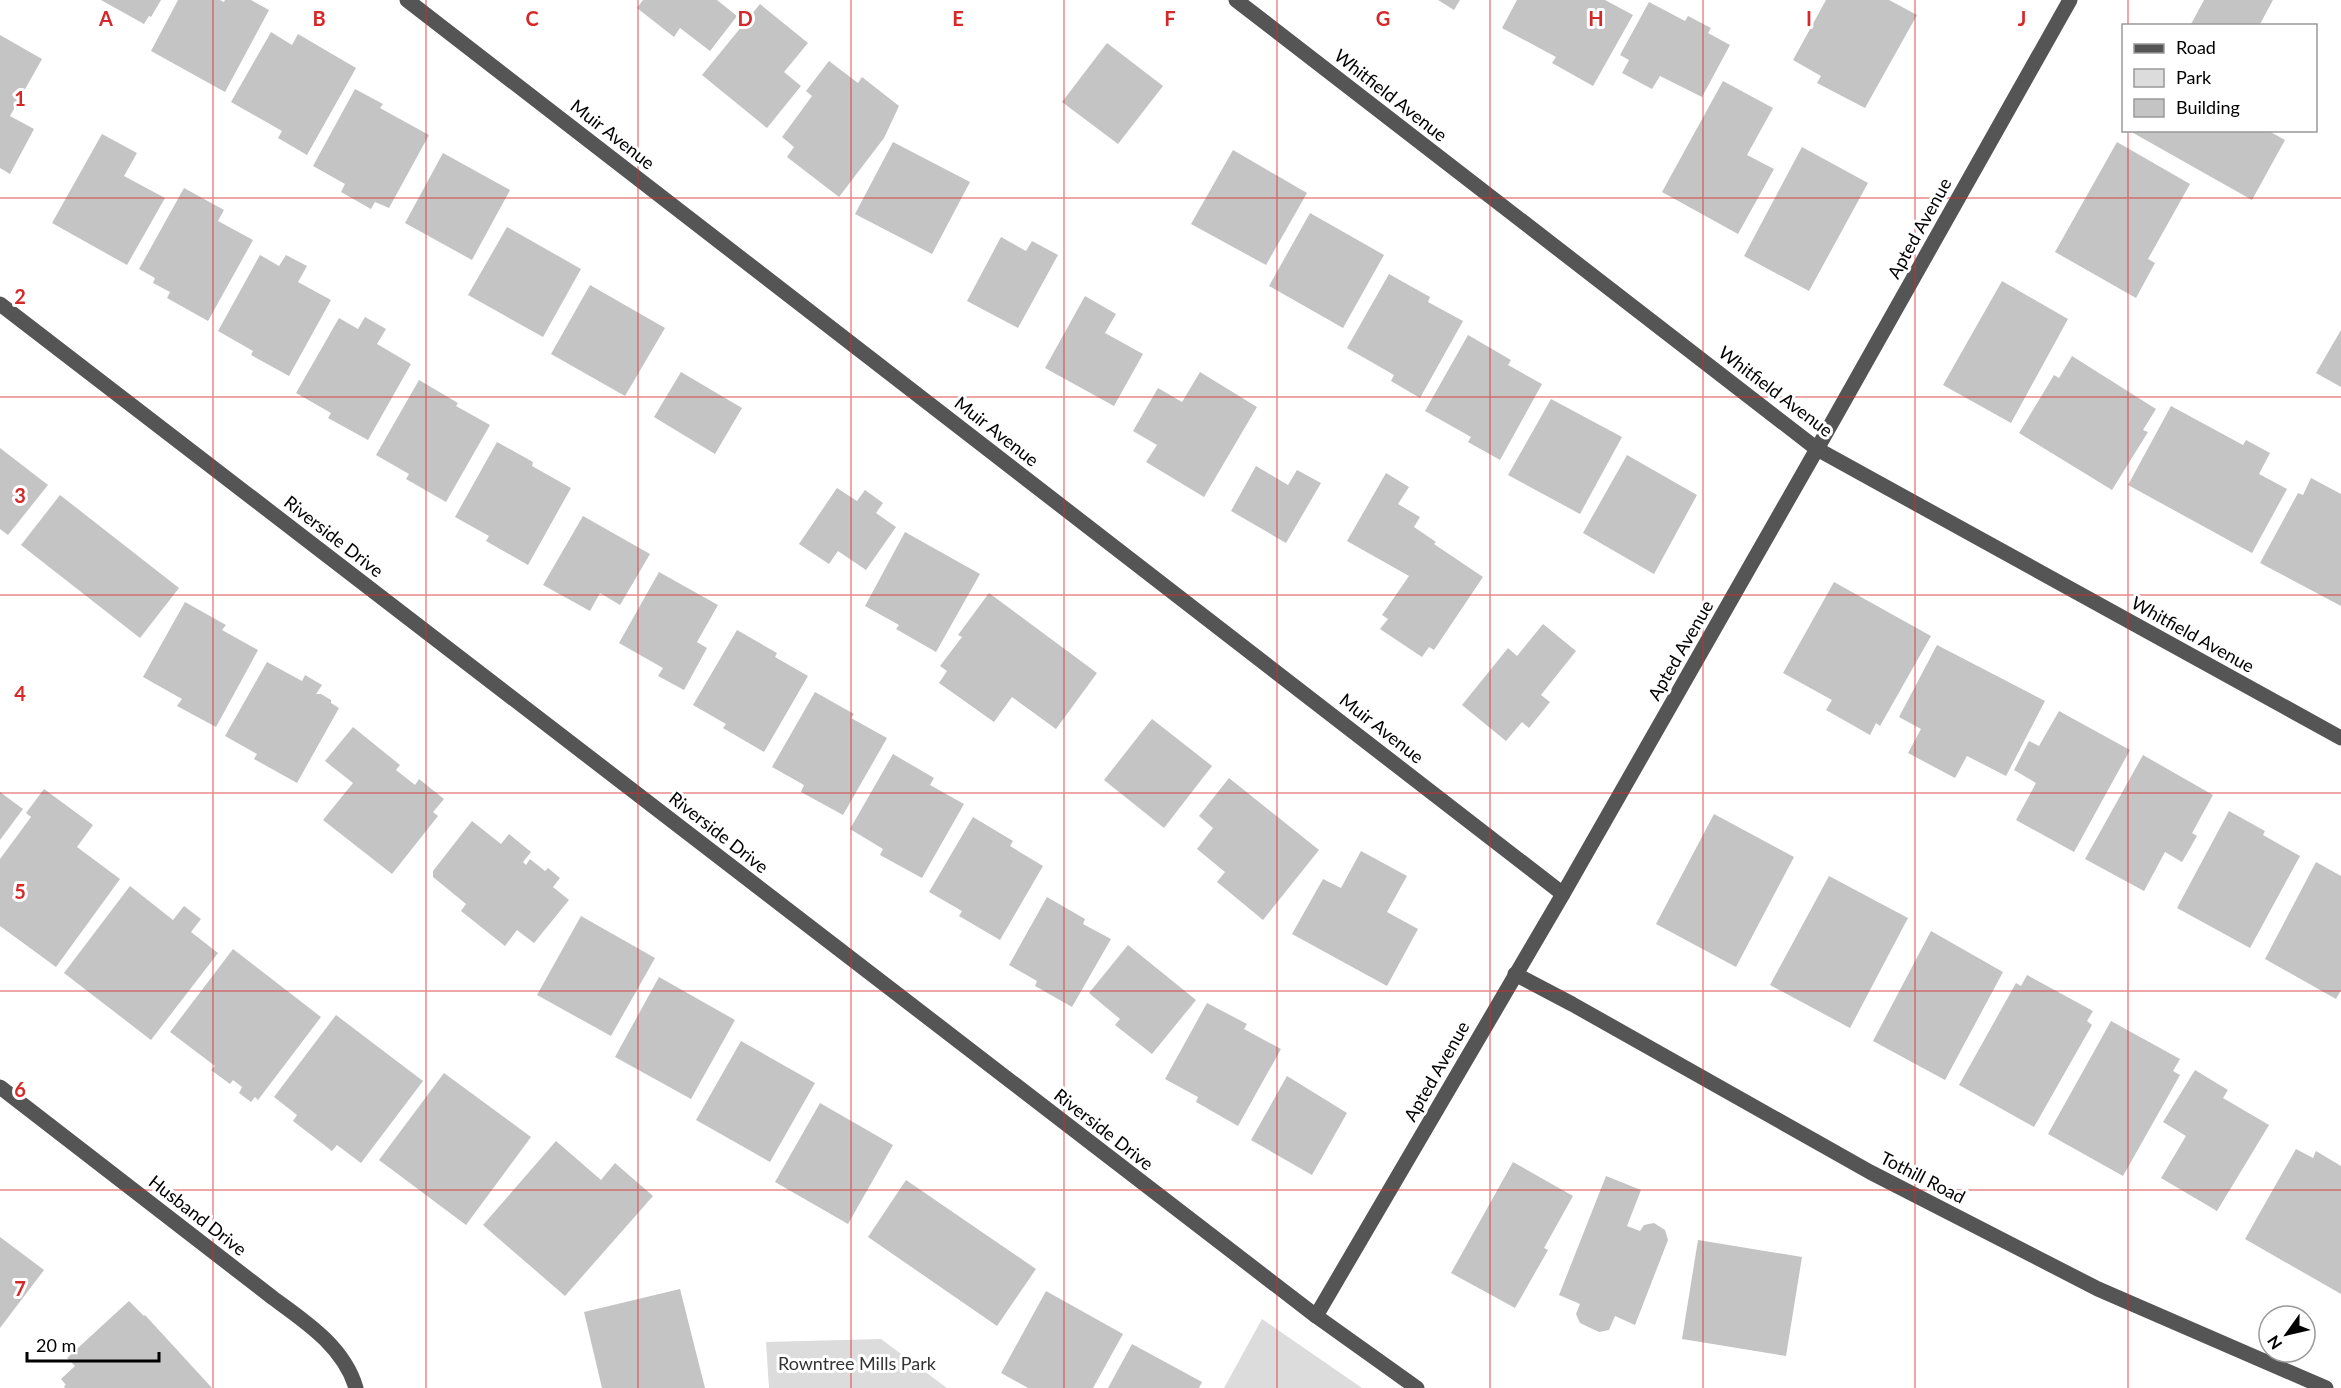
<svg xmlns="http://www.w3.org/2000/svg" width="2341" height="1388" viewBox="0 0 2341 1388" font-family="Lato,sans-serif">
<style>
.green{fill:#dcdcdc}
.building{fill:#c4c4c4}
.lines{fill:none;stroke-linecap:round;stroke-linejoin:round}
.minor{stroke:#555;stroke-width:15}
.grid{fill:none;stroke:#d62828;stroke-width:1.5;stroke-opacity:0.55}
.labels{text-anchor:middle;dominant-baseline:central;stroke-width:6;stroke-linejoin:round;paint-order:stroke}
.street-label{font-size:18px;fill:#000;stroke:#fff}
.park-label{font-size:18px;fill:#333;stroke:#fff}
.grid-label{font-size:20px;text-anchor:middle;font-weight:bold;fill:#d62828;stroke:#fff;stroke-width:6;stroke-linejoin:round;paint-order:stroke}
</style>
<rect width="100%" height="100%" fill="#fff"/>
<g class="green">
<path d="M 1262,1319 L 1362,1388 L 1224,1388 Z"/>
<path d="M 881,1339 L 947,1388 L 769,1388 L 766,1342 Z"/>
</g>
<g class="building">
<path d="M 101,0 L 161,0 L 151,17 L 149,16 L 144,24 Z"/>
<path d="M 178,0 L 220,0 L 224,2 L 225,0 L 251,0 L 269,10 L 225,92 L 151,51 Z"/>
<path d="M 643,0 L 717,0 L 737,16 L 710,51 L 680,28 L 674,37 L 637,8 Z"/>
<path d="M 1438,0 L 1460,0 L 1454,10 Z"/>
<path d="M 1517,0 L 1605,0 L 1633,15 L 1593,86 L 1552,63 L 1556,57 L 1502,28 Z"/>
<path d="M 1826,0 L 1889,0 L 1917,15 L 1865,108 L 1817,83 L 1821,76 L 1793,60 Z"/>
<path d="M 2204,0 L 2273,0 L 2259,26 L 2190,26 Z"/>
<path d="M 1649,2 L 1685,21 L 1688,16 L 1711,28 L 1708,33 L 1730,45 L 1702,97 L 1660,76 L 1652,89 L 1622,73 L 1629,60 L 1620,55 Z"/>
<path d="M 760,4 L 808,43 L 784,72 L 801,86 L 767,128 L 702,75 Z"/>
<path d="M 271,32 L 292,45 L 298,34 L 356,68 L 307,155 L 278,138 L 282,131 L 231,102 Z"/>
<path d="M 0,35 L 42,59 L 10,116 L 34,129 L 10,174 L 0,168 Z"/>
<path d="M 1107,43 L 1163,86 L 1118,144 L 1062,102 Z"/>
<path d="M 829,61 L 858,83 L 862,77 L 899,106 L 884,138 L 839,197 L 787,157 L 794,147 L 782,137 L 812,96 L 806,91 Z"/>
<path d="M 1723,81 L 1773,108 L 1747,155 L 1774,169 L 1738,234 L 1662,192 Z"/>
<path d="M 355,89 L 383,104 L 380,108 L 429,135 L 389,208 L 375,202 L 371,209 L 341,192 L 345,184 L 313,166 Z"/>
<path d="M 2128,130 L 2267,130 L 2285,140 L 2252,200 Z"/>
<path d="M 102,134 L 137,153 L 124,176 L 165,198 L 127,265 L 52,223 Z"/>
<path d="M 893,142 L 970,182 L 932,254 L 855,214 Z"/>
<path d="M 2117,142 L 2190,184 L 2148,259 L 2155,263 L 2136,298 L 2055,252 Z"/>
<path d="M 1802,147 L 1868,183 L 1809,291 L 1744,256 Z"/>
<path d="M 1233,150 L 1307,193 L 1266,265 L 1191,224 Z"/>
<path d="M 443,153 L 510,190 L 472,260 L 405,223 Z"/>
<path d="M 184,188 L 224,210 L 218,221 L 253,240 L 208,321 L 167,298 L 170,292 L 153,283 L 155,278 L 139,269 Z"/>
<path d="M 1310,213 L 1384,255 L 1343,328 L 1269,286 Z"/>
<path d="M 507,227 L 581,269 L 543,337 L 468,295 Z"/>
<path d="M 1001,237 L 1026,251 L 1032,241 L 1058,255 L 1018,328 L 967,301 Z"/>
<path d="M 260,255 L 279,266 L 286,255 L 307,266 L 298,282 L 331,300 L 289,376 L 251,355 L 253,351 L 218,331 Z"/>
<path d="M 1389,274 L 1430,297 L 1428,302 L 1463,321 L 1420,398 L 1391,381 L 1394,375 L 1347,348 Z"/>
<path d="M 2002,281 L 2068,319 L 2011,423 L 1943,385 Z"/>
<path d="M 590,285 L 665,328 L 625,396 L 551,354 Z"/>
<path d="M 1085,296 L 1116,314 L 1105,333 L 1143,354 L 1114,406 L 1045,368 Z"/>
<path d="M 365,317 L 386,329 L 377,344 L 411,364 L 368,440 L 328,418 L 331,413 L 296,393 L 339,318 L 358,329 Z"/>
<path d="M 2341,330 L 2341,387 L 2316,373 Z"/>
<path d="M 1468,335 L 1511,360 L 1508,365 L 1542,384 L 1500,460 L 1468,442 L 1471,437 L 1425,411 Z"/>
<path d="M 2072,356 L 2156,409 L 2143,430 L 2148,432 L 2112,490 L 2019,433 L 2054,375 L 2059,378 Z"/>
<path d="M 681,372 L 742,408 L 715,454 L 654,417 Z"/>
<path d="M 1200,372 L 1257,407 L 1204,497 L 1146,462 L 1157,445 L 1133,431 L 1158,388 L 1182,402 Z"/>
<path d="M 419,380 L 458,403 L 456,406 L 490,425 L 446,502 L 406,479 L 409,474 L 376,455 Z"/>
<path d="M 1551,399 L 1622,437 L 1580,514 L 1508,475 Z"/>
<path d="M 2171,406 L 2243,445 L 2246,440 L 2270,453 L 2259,474 L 2287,489 L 2252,553 L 2128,485 Z"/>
<path d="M 497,442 L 533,462 L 532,466 L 571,488 L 528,565 L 486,541 L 489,536 L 455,517 Z"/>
<path d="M 0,448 L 48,485 L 8,535 L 0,529 Z"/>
<path d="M 1627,455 L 1697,495 L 1654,574 L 1583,533 Z"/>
<path d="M 1256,466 L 1288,485 L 1297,470 L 1321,483 L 1286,543 L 1231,511 Z"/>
<path d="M 1386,473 L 1409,487 L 1398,504 L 1420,517 L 1414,527 L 1436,542 L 1434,544 L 1483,577 L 1434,650 L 1429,647 L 1422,657 L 1380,629 L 1388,619 L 1382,615 L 1409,576 L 1347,541 Z"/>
<path d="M 2311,478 L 2341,494 L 2341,606 L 2260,563 L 2298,493 L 2303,495 Z"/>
<path d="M 837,488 L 857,501 L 865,490 L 883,503 L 876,513 L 896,527 L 866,570 L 838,551 L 829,564 L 799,544 Z"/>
<path d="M 60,495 L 179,588 L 140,638 L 21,545 Z"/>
<path d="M 583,516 L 650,554 L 620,605 L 600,593 L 590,611 L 543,585 Z"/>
<path d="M 905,532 L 980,574 L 936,652 L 896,629 L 899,625 L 865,606 Z"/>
<path d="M 659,572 L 718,605 L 697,642 L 707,648 L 684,690 L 658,676 L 663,668 L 619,643 Z"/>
<path d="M 1834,582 L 1931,636 L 1880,726 L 1876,723 L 1870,735 L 1826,710 L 1832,700 L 1783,673 Z"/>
<path d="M 989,593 L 1097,673 L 1056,729 L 1012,697 L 994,722 L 939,683 L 947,671 L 940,666 L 962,637 L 958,635 Z"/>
<path d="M 185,602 L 226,625 L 222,630 L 258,650 L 216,727 L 177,706 L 182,699 L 143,677 Z"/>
<path d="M 1543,624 L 1576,651 L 1541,695 L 1550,702 L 1529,728 L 1522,722 L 1506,741 L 1462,705 L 1508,648 L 1517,656 Z"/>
<path d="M 737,630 L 777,653 L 775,657 L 808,676 L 764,752 L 723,728 L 726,724 L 693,705 Z"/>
<path d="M 1937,645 L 2045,701 L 2006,776 L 1967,756 L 1955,778 L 1908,753 L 1921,729 L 1899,717 Z"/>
<path d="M 267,662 L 302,681 L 305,675 L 322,685 L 316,694 L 321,694 L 331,700 L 331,703 L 339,708 L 297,783 L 254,759 L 257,754 L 225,736 Z"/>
<path d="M 815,692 L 854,714 L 851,718 L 887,738 L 843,815 L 801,792 L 804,785 L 772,767 Z"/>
<path d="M 2059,711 L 2130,750 L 2074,852 L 2016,820 L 2036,783 L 2014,770 L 2029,741 L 2039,746 Z"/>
<path d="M 1152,719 L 1212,766 L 1164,828 L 1104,780 Z"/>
<path d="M 353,727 L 400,765 L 396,770 L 415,785 L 419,779 L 444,799 L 433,812 L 438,816 L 392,874 L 323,820 L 353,783 L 325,761 Z"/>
<path d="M 893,754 L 934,778 L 930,785 L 964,804 L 922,878 L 880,855 L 883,849 L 850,829 Z"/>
<path d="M 2143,755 L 2213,795 L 2192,833 L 2197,836 L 2182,862 L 2165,852 L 2144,891 L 2085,859 Z"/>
<path d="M 1229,778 L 1319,850 L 1263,920 L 1217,882 L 1225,872 L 1197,849 L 1213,828 L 1199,816 Z"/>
<path d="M 44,789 L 93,825 L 77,847 L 120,879 L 56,967 L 0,926 L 0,859 L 31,817 L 26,813 Z"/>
<path d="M 0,792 L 23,809 L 0,840 Z"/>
<path d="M 2229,811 L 2265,831 L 2263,835 L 2300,856 L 2250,948 L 2177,908 Z"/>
<path d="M 1714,814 L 1794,857 L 1736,967 L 1656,924 Z"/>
<path d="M 973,817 L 1013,841 L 1010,846 L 1043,866 L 1000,940 L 959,916 L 962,911 L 929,892 Z"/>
<path d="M 472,821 L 501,844 L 509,834 L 531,852 L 523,862 L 526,865 L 530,859 L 545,871 L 548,868 L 560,878 L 553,887 L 569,900 L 534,943 L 517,930 L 505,946 L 461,911 L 466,904 L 433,877 L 433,871 Z"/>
<path d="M 1361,851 L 1407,876 L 1387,912 L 1418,929 L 1387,986 L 1292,934 L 1323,879 L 1341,888 Z"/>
<path d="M 2316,862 L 2341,876 L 2341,990 L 2336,999 L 2265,959 Z"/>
<path d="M 1829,876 L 1908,918 L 1850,1028 L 1770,985 Z"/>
<path d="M 130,886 L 173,920 L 184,906 L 201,919 L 191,932 L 218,953 L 151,1040 L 64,973 Z"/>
<path d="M 1047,897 L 1085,919 L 1083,924 L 1111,939 L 1072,1007 L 1035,986 L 1037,981 L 1009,965 Z"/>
<path d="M 581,916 L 655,958 L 611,1036 L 537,995 Z"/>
<path d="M 1931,931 L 2003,972 L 1945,1080 L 1873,1041 Z"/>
<path d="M 1128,945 L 1196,1000 L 1152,1054 L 1115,1025 L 1120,1019 L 1089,993 Z"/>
<path d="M 233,949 L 321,1017 L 258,1100 L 255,1097 L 251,1102 L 239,1093 L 242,1087 L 233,1080 L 230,1084 L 211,1070 L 215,1066 L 170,1032 Z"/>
<path d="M 2027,975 L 2093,1011 L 2087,1021 L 2092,1025 L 2034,1127 L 1959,1085 L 2016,983 L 2021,986 Z"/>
<path d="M 659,977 L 735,1020 L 691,1099 L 615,1057 Z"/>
<path d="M 1207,1003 L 1247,1024 L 1244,1029 L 1281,1049 L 1238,1126 L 1196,1102 L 1198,1097 L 1165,1079 Z"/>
<path d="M 336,1015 L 423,1081 L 361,1163 L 337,1145 L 332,1151 L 293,1121 L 297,1115 L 274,1097 Z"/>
<path d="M 2111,1021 L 2180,1059 L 2173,1071 L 2180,1075 L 2123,1176 L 2048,1134 Z"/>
<path d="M 741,1041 L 815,1083 L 770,1162 L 696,1120 Z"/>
<path d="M 2195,1070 L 2228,1090 L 2223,1098 L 2269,1125 L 2217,1211 L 2161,1178 L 2186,1136 L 2163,1122 Z"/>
<path d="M 444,1073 L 531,1137 L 466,1225 L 379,1160 Z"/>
<path d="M 1287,1076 L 1347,1113 L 1312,1175 L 1251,1140 Z"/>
<path d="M 820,1103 L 893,1145 L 848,1224 L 775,1182 Z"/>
<path d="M 556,1141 L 601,1180 L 615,1163 L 653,1196 L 565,1296 L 483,1225 Z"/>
<path d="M 2296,1149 L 2313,1158 L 2316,1151 L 2341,1166 L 2341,1294 L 2245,1239 Z"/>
<path d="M 1513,1162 L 1573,1196 L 1544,1248 L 1548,1250 L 1515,1308 L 1451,1273 Z"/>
<path d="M 1606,1176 L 1641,1190 L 1627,1226 L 1640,1231 L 1644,1225 L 1654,1223 L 1665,1230 L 1668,1240 L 1635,1325 L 1615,1316 L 1609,1330 L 1599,1332 L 1580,1323 L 1576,1314 L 1580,1304 L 1559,1295 Z"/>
<path d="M 906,1180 L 1036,1269 L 997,1326 L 868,1237 Z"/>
<path d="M 0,1237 L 44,1270 L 0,1328 Z"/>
<path d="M 1698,1240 L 1802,1257 L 1786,1356 L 1682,1339 Z"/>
<path d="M 680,1289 L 705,1388 L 602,1388 L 584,1312 Z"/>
<path d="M 1046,1291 L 1123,1334 L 1093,1388 L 1028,1388 L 1001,1373 Z"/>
<path d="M 129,1301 L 144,1316 L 145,1315 L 212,1388 L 65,1388 L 64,1386 L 66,1385 L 61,1379 L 75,1366 L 67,1358 Z"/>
<path d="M 1132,1344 L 1202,1382 L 1199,1388 L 1108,1388 Z"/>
</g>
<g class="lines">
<g class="minor">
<path d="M 407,0 L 1563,894"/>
<path d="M 1236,0 L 1817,449 L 2341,738"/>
<path d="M 0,304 L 1316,1316 L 1417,1388"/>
<path d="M 1515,974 L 1572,1004 L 1870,1172 L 2098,1289 L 2326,1388"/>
<path d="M 0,1087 L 273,1298 C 306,1322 344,1347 356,1388"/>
<path d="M 1316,1316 L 1563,894 L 1817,449 L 2070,0"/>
</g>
</g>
<path class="grid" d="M 213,0 L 213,1388M 426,0 L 426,1388M 638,0 L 638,1388M 851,0 L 851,1388M 1064,0 L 1064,1388M 1277,0 L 1277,1388M 1490,0 L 1490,1388M 1703,0 L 1703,1388M 1915,0 L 1915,1388M 2128,0 L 2128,26M 2128,130 L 2128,1388M 0,198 L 2341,198M 0,397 L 2341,397M 0,595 L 2341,595M 0,793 L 2341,793M 0,991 L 2341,991M 0,1190 L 2341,1190"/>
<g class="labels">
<g class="street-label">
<text transform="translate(1391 95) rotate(38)">Whitfield Avenue</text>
<text transform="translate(613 134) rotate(38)">Muir Avenue</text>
<text transform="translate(1919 228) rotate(-61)">Apted Avenue</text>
<text transform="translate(1776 391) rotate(37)">Whitfield Avenue</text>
<text transform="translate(997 431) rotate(38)">Muir Avenue</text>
<text transform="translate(334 536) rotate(38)">Riverside Drive</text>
<text transform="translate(2193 634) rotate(29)">Whitfield Avenue</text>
<text transform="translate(1680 650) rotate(-60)">Apted Avenue</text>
<text transform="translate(1382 728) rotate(38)">Muir Avenue</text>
<text transform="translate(719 832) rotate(38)">Riverside Drive</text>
<text transform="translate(1436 1071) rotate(-60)">Apted Avenue</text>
<text transform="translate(1104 1129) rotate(38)">Riverside Drive</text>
<text transform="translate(1923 1177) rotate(27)">Tothill Road</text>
<text transform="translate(198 1215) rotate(38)">Husband Drive</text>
</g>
<g class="park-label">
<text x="857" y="1363">Rowntree Mills Park</text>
</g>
</g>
<g class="grid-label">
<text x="106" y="26">A</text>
<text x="319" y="26">B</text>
<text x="532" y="26">C</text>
<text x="745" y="26">D</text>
<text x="958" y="26">E</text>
<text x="1170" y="26">F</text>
<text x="1383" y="26">G</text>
<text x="1596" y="26">H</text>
<text x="1809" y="26">I</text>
<text x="2022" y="26">J</text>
<text x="20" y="106">1</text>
<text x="20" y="304">2</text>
<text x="20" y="503">3</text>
<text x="20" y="701">4</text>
<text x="20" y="899">5</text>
<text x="20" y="1097">6</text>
<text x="20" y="1296">7</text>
</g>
<rect x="2122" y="24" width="195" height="108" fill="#ffffff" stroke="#999999" stroke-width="1.5"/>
<rect x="2134" y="44" width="30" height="9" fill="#555555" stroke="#999999" stroke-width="1.5"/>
<text x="2176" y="54" font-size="18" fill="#000000">Road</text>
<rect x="2134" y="69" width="30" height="18" fill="#dcdcdc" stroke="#999999" stroke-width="1.5"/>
<text x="2176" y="84" font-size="18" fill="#000000">Park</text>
<rect x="2134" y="99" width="30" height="18" fill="#c4c4c4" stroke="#999999" stroke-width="1.5"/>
<text x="2176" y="114" font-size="18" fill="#000000">Building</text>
<g transform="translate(2287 1334) rotate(236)"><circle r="28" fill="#ffffff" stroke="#999999" stroke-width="1.5"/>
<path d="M0-4.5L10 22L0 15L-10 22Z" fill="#000000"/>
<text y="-9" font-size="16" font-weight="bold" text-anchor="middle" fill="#000000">N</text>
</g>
<path d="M27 1352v9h132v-9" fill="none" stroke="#000000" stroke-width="3"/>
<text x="36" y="1352" font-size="18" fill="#000000" stroke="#ffffff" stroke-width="4.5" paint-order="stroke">20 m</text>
</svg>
